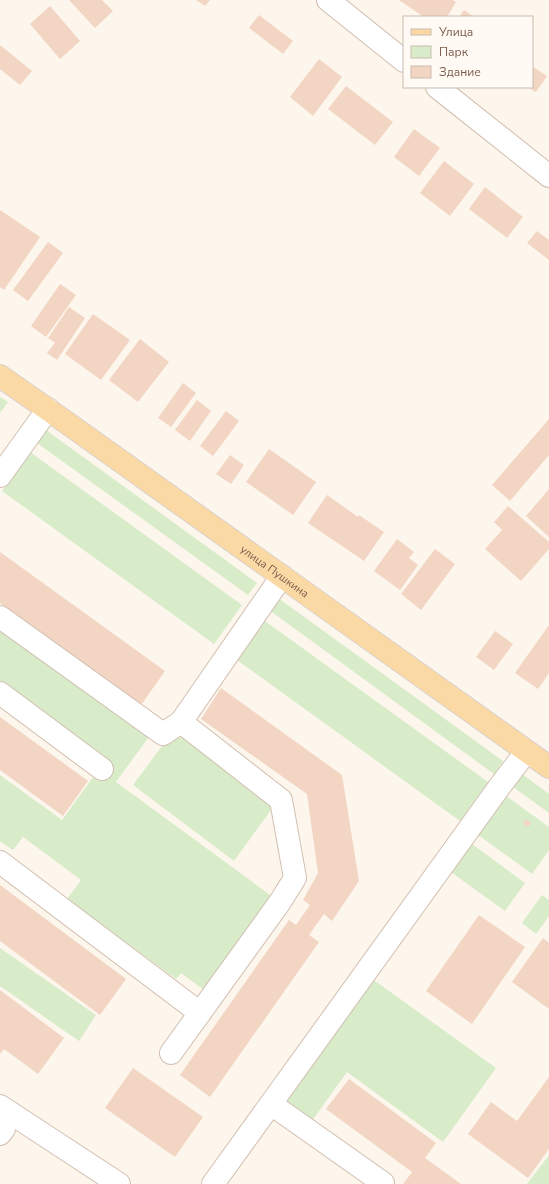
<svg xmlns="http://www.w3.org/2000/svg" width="549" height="1184" viewBox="0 0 549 1184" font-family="'Nunito Sans',sans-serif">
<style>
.green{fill:#d8ecc9}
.building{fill:#f3d5c3}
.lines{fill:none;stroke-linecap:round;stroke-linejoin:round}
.minor-casing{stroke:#d1beb0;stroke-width:24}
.major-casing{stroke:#dad1cd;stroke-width:24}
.minor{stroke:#fff;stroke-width:22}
.major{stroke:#fbd9a5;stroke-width:22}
.labels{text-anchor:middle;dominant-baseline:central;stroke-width:3;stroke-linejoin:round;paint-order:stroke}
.street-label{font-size:11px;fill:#7a5c4d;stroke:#fffaf3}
</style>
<rect width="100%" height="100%" fill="#fdf6ec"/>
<g class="green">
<path d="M 0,397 L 8,402 L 0,413 Z"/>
<path d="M 46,430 L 257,583 L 248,595 L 37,443 Z"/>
<path d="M 30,452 L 242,605 L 214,644 L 2,491 Z"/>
<path d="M 274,595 L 503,761 L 494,774 L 265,607 Z"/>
<path d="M 258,616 L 488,782 L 460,821 L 230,655 Z"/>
<path d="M 0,622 L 151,734 L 116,782 L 277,900 L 208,993 L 181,973 L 176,979 L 67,899 L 81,880 L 23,837 L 13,850 L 0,841 L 0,775 L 62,820 L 99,769 L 0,696 Z"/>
<path d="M 186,736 L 276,803 L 234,861 L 133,785 L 165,742 Z"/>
<path d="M 518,771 L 549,794 L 549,813 L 509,784 Z"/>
<path d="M 502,793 L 549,827 L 549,850 L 532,874 L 474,832 Z"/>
<path d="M 468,841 L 525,883 L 505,911 L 448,870 Z"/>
<path d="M 542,895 L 549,900 L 549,916 L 536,934 L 522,923 Z"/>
<path d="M 0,948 L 96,1015 L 79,1041 L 0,986 Z"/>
<path d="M 371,978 L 496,1068 L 443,1142 L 347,1072 L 309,1125 L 280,1104 Z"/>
<path d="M 549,1155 L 549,1184 L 527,1184 Z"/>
</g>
<g class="building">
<path d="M 69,0 L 102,0 L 113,11 L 95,28 Z"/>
<path d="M 196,0 L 210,0 L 205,6 Z"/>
<path d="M 399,0 L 453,0 L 456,2 L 447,17 L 424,17 Z"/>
<path d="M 50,6 L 80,41 L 60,59 L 30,24 Z"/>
<path d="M 464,10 L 474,17 L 459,17 Z"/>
<path d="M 259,15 L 293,41 L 283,54 L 249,28 Z"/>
<path d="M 0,45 L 32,71 L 20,85 L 0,69 Z"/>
<path d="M 319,59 L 342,77 L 313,116 L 290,97 Z"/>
<path d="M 532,66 L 547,76 L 536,92 L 528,87 L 532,87 Z"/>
<path d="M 346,86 L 393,122 L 375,145 L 328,109 Z"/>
<path d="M 414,129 L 440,148 L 419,176 L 394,157 Z"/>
<path d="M 444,161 L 474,184 L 450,216 L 420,193 Z"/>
<path d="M 485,187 L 523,217 L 507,238 L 469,209 Z"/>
<path d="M 0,210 L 40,237 L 4,290 L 0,287 Z"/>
<path d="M 537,231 L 549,240 L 549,260 L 527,243 Z"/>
<path d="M 48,242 L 63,253 L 28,301 L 13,290 Z"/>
<path d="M 60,284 L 76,295 L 46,337 L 31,326 Z"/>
<path d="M 69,307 L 85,318 L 57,360 L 47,353 L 55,343 L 48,338 Z"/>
<path d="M 93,314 L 130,340 L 101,380 L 65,354 Z"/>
<path d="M 140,339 L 169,362 L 138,402 L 109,380 Z"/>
<path d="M 183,383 L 196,393 L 171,427 L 158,418 Z"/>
<path d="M 197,400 L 211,411 L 190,441 L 175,430 Z"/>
<path d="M 226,411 L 239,421 L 213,456 L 200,446 Z"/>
<path d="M 549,419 L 549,455 L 510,501 L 492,485 Z"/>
<path d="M 269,449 L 316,482 L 293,515 L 246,482 Z"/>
<path d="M 230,455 L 244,465 L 231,484 L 216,474 Z"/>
<path d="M 549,489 L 549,537 L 526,516 Z"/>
<path d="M 327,495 L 358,517 L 359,515 L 384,532 L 364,561 L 308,523 Z"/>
<path d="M 508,506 L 549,542 L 549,549 L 521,581 L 485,549 L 502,530 L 494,522 Z"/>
<path d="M 397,539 L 414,552 L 409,558 L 418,565 L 400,590 L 374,571 Z"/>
<path d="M 435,549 L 455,564 L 421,610 L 401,594 Z"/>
<path d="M 0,552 L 165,671 L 141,705 L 0,603 Z"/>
<path d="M 549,625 L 549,673 L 538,689 L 515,673 Z"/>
<path d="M 495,631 L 513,644 L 494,670 L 476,657 Z"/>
<path d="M 221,688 L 342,775 L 359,881 L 332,921 L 324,914 L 309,935 L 319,942 L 210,1097 L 180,1075 L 289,920 L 296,925 L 310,905 L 303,900 L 318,873 L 307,794 L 201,719 Z"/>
<path d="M 0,717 L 88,781 L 63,816 L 0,770 Z"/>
<path d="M 526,819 L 531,823 L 528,827 L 523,824 Z"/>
<path d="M 0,885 L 126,979 L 100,1015 L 0,941 Z"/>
<path d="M 479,915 L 525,947 L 472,1024 L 426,991 Z"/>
<path d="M 543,938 L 549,943 L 549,1009 L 512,982 Z"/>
<path d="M 0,990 L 64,1038 L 38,1074 L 4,1049 L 0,1054 Z"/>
<path d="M 133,1068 L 203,1117 L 175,1157 L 105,1108 Z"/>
<path d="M 549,1077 L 549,1149 L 528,1178 L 468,1134 L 491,1102 L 517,1121 Z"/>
<path d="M 349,1079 L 436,1143 L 425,1158 L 461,1184 L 403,1184 L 412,1172 L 326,1109 Z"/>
</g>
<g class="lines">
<g class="minor-casing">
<g id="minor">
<path d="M 328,0 L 404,61"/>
<path d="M 437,87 L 549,176"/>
<path d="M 0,476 L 48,409"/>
<path d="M 0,617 L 163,734 L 181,722"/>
<path d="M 0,693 L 102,769"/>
<path d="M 0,862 L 200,1013"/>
<path d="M 171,1053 L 280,902 L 295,878 L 281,800 L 181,722 L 282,576"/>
<path d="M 271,1104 L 383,1183"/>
<path d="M 0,1106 L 119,1184"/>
<path d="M 0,1134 L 4,1129"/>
<path d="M 213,1184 L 500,786 L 526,752"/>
</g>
</g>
<g class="major-casing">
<g id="major">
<path id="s1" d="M 0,376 L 70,425 L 549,767"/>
</g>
</g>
<use href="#minor" class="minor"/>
<use href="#major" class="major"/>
</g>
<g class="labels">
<g class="street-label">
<text stroke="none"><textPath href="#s1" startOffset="337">улица Пушкина</textPath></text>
</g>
</g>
<rect x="403" y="16" width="130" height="72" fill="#fffaf3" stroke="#cabbb1"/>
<rect x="411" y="29" width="20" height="6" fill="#fbd9a5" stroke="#cabbb1"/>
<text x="439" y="36" font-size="12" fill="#7a5c4d">Улица</text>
<rect x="411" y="46" width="20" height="12" fill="#d8ecc9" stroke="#cabbb1"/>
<text x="439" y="56" font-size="12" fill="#7a5c4d">Парк</text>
<rect x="411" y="66" width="20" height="12" fill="#f3d5c3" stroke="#cabbb1"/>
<text x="439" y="76" font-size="12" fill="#7a5c4d">Здание</text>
</svg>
